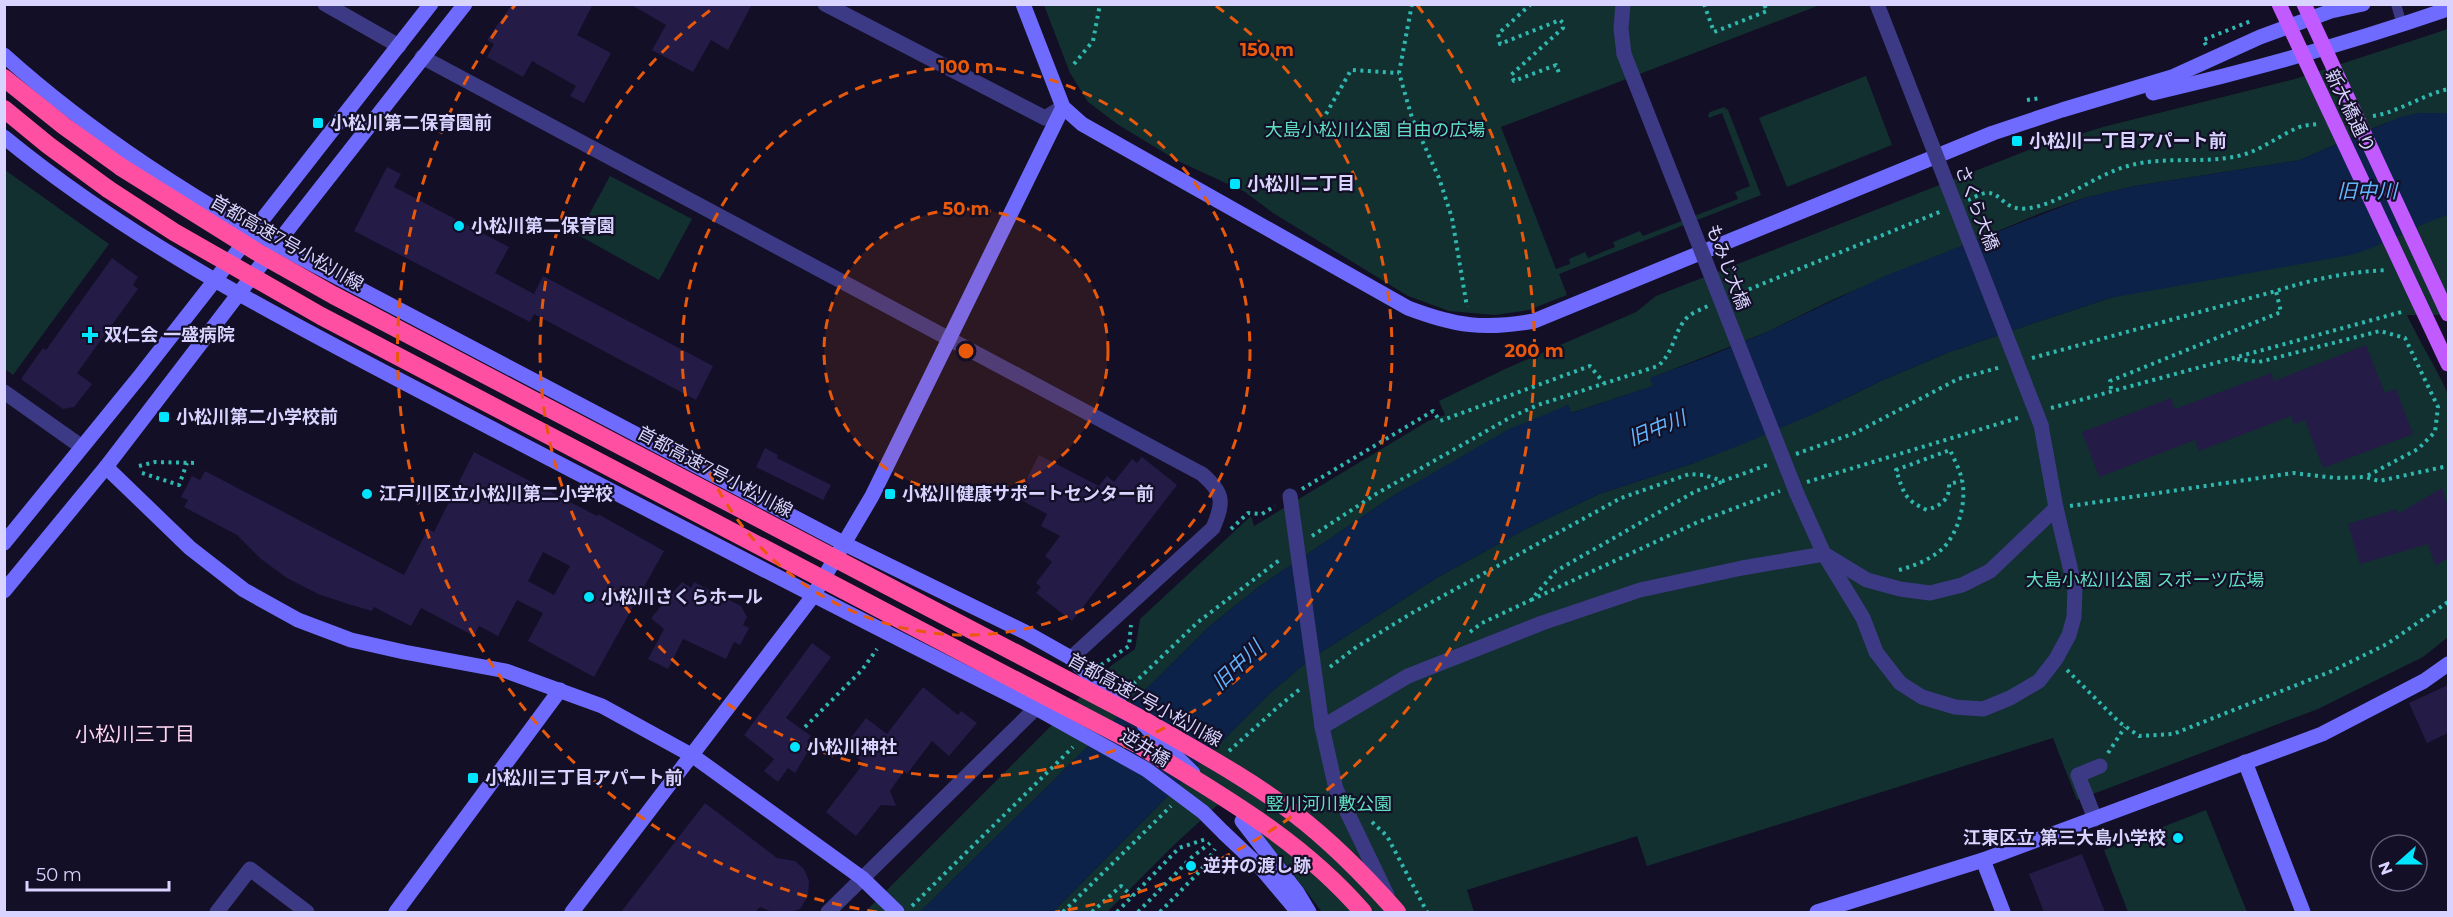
<svg xmlns="http://www.w3.org/2000/svg" width="2453" height="917" viewBox="0 0 2453 917" font-family="Montserrat,'Noto Sans JP',sans-serif">
<style>
.green{fill:#12302f}
.water{fill:#0c2248}
.building{fill:#241b47;fill-rule:evenodd}
.lines{fill:none;stroke-linecap:round;stroke-linejoin:round}
.path{stroke:#2fb8b0;stroke-width:4;stroke-dasharray:3 4.5;stroke-linecap:butt}
.lane{stroke:#3d3a85;stroke-width:10}
.street{stroke:#3d3a85;stroke-width:15}
.secondary{stroke:#6f6bff;stroke-width:15}
.highway{stroke:#ff4fa3;stroke-width:18}
.street-bridge{stroke:#3d3a85;stroke-width:15}
.secondary-bridge{stroke:#6f6bff;stroke-width:15}
.primary-bridge{stroke:#c25bff;stroke-width:15}
.highway-bridge{stroke:#ff4fa3;stroke-width:18}
.ring{fill:none;stroke:#e8590c;stroke-width:3;stroke-dasharray:10 8}
.poi-dot{fill:#00e5ff;stroke:#130f26;stroke-width:2}
.labels{text-anchor:middle;dominant-baseline:central;stroke-width:4.5;stroke-linejoin:round;paint-order:stroke}
.street-label{font-size:18px;fill:#d9d4ff;stroke:#130f26}
.poi-label{font-size:18px;font-weight:bold;fill:#d9d4ff;stroke:#130f26;text-anchor:start}
.park-label{font-size:18px;fill:#5fe0c0;stroke:#130f26}
.water-label{font-size:20px;font-style:italic;fill:#62b6ff;stroke:#130f26}
.neighbourhood-label{font-size:20px;fill:#ffd6f0;stroke:#130f26}
.centre{fill:#e8590c;stroke:#130f26;stroke-width:3}
.ring-label{font-size:18px;text-anchor:middle;font-weight:bold;fill:#e8590c;stroke:#130f26;stroke-width:4.5;stroke-linejoin:round;paint-order:stroke}
</style>
<rect width="100%" height="100%" fill="#130f26"/>
<g class="green">
<path d="M 1044,5 L 1820,5 L 1501,127 L 1556,269 L 1570,264 L 1569,259 L 1585,252 L 1588,258 L 1615,247 L 1613,242 L 1640,231 L 1643,236 L 1738,199 L 1735,192 L 1750,186 L 1722,113 L 1709,118 L 1708,115 L 1710,112 L 1724,107 L 1728,110 L 1761,195 L 1559,274 L 1567,295 L 1529,310 L 1495,315 L 1449,311 L 1408,296 L 1273,213 L 1245,192 L 1178,161 L 1117,124 L 1088,102 L 1070,73 Z"/>
<path d="M 2448,29 L 2448,113 L 2419,113 L 2383,124 L 2300,160 L 2135,186 L 2084,198 L 2041,213 L 1834,299 L 1767,332 L 1651,378 L 1653,386 L 1571,413 L 1568,405 L 1450,464 L 1393,496 L 1260,586 L 1211,625 L 920,912 L 865,912 L 1112,665 L 1135,649 L 1140,619 L 1251,516 L 1254,526 L 1428,421 L 1445,415 L 1439,401 L 1505,369 L 1636,312 L 1656,296 L 2026,151 L 2103,127 L 2295,79 Z"/>
<path d="M 1866,76 L 1892,145 L 1787,187 L 1759,118 Z"/>
<path d="M 5,170 L 109,244 L 13,375 L 4,368 Z"/>
<path d="M 610,176 L 692,219 L 659,280 L 578,235 Z"/>
<path d="M 2448,215 L 2448,315 L 2407,315 C 2420,343 2436,367 2448,394 L 2448,637 L 2423,657 L 2318,709 L 2077,800 L 2053,738 L 1647,866 L 1637,836 L 1467,890 L 1474,912 L 1322,912 L 1280,857 L 1224,799 L 1175,844 L 1107,912 L 1053,912 L 1269,694 L 1309,660 L 1438,577 L 1528,528 L 1599,494 L 1691,464 L 1813,414 L 1883,380 L 1947,353 L 2037,322 L 2110,298 Z"/>
<path d="M 2206,810 L 2247,912 L 2128,912 L 2104,850 Z"/>
</g>
<path class="water" d="M 2419,113 L 2448,113 L 2448,215 C 2414,225 2385,246 2351,255 L 2110,298 L 2037,322 L 1947,353 L 1883,380 L 1813,414 L 1743,444 L 1691,464 L 1599,494 L 1528,528 L 1438,577 L 1309,660 L 1269,694 L 1053,912 L 920,912 L 1211,625 L 1260,586 L 1393,496 L 1509,429 L 1568,405 L 1572,413 L 1653,386 L 1650,378 L 1710,356 L 1767,332 L 1885,276 L 2084,198 L 2135,186 L 2300,160 L 2400,117 Z"/>
<g class="building">
<path d="M 512,4 L 593,4 L 577,35 L 611,53 L 584,103 L 570,96 L 576,86 L 532,61 L 523,77 L 487,57 L 494,44 L 487,40 Z"/>
<path d="M 630,4 L 752,4 L 728,50 L 711,40 L 693,72 L 652,50 L 666,25 Z"/>
<path d="M 387,167 L 401,174 L 394,187 L 509,247 L 495,273 L 534,294 L 543,276 L 713,366 L 696,400 L 534,314 L 530,322 L 354,231 Z"/>
<path d="M 112,258 L 138,277 L 133,285 L 138,289 L 77,373 L 92,384 L 74,407 L 63,409 L 21,379 L 43,348 L 46,350 Z"/>
<path d="M 2366,345 L 2385,393 L 2396,389 L 2413,434 L 2323,468 L 2305,420 L 2294,424 L 2291,416 L 2199,451 L 2195,440 L 2099,477 L 2082,432 L 2171,398 L 2175,409 L 2271,373 L 2274,381 Z"/>
<path d="M 765,448 L 778,455 L 777,458 L 831,485 L 823,500 L 756,467 Z"/>
<path d="M 474,452 L 597,516 L 598,514 L 664,551 L 594,677 L 528,641 L 543,613 L 517,600 L 498,636 L 479,626 L 474,636 L 421,608 L 411,626 L 374,607 L 372,611 L 348,604 L 318,594 L 287,578 L 261,559 L 237,535 L 184,507 L 188,500 L 181,497 L 192,476 L 200,480 L 205,471 L 404,575 L 428,529 L 434,532 ZM 543,552 L 570,566 L 554,595 L 528,581 Z"/>
<path d="M 1039,455 L 1099,486 L 1107,476 L 1114,482 L 1132,459 L 1137,463 L 1142,457 L 1177,485 L 1072,621 L 1036,593 L 1041,587 L 1036,583 L 1052,562 L 1045,556 L 1060,536 L 1041,526 L 1047,514 L 1017,498 Z"/>
<path d="M 2442,488 L 2448,507 L 2448,559 L 2435,565 L 2428,544 L 2360,564 L 2348,524 L 2397,509 L 2398,514 Z"/>
<path d="M 682,582 L 691,588 L 694,582 L 741,606 L 747,617 L 743,625 L 749,628 L 740,645 L 734,642 L 726,659 L 683,639 L 668,669 L 648,659 L 664,629 L 651,618 Z"/>
<path d="M 812,643 L 831,657 L 786,718 L 811,736 L 807,741 L 812,745 L 795,773 L 788,768 L 778,782 L 764,771 L 774,759 L 744,735 Z"/>
<path d="M 2448,685 L 2448,733 L 2427,743 L 2409,703 Z"/>
<path d="M 923,687 L 958,715 L 961,711 L 977,723 L 949,756 L 932,741 L 907,774 L 904,771 L 890,791 L 896,806 L 881,805 L 856,836 L 826,812 L 864,763 L 844,747 L 866,718 L 887,734 Z"/>
<path d="M 705,803 L 777,858 L 795,861 L 804,869 L 809,881 L 808,896 L 800,909 L 790,912 L 772,912 L 760,907 L 755,912 L 621,912 Z"/>
<path d="M 2082,854 L 2105,912 L 2044,912 L 2029,874 Z"/>
</g>
<g class="lines">
<g class="path">
<path d="M 1412,4 L 1399,73 L 1412,118 L 1439,178 L 1452,218 L 1467,307"/>
<path d="M 1531,4 L 1498,34 L 1500,44 L 1560,20 L 1563,23 L 1563,28 L 1511,75 L 1514,81 L 1556,65 L 1559,73"/>
<path d="M 1704,4 L 1714,32 L 1767,11 L 1764,4"/>
<path d="M 2206,45 L 2203,40 L 2251,21"/>
<path d="M 1074,64 L 1093,41 L 1100,4"/>
<path d="M 2027,100 L 2041,98"/>
<path d="M 1326,114 L 1351,70 L 1399,73"/>
<path d="M 2373,116 C 2399,112 2422,95 2448,89"/>
<path d="M 1968,200 C 1973,198 1980,194 1985,193 C 2004,191 2002,215 2035,207 C 2068,199 2095,175 2128,166 C 2166,155 2204,165 2242,155 C 2261,150 2277,137 2295,129 C 2302,125 2310,125 2318,124"/>
<path d="M 1735,295 L 1942,211"/>
<path d="M 2032,358 L 2276,291 C 2313,279 2348,272 2387,270"/>
<path d="M 2237,359 L 2259,362 L 2380,331 L 2405,338 L 2438,407 L 2435,432 L 2418,449 L 2365,477"/>
<path d="M 2111,389 L 2110,381 L 2281,312 L 2276,291"/>
<path d="M 2051,408 L 2405,311"/>
<path d="M 1796,454 L 1855,433 L 1958,379 L 2001,367"/>
<path d="M 139,466 L 155,462 L 197,463"/>
<path d="M 142,473 L 179,485 L 187,463"/>
<path d="M 1807,482 L 2021,417"/>
<path d="M 1302,489 L 1433,411 L 1440,421 L 1590,366 L 1604,383"/>
<path d="M 2070,506 L 2293,473 L 2336,478 L 2365,477 L 2379,481 L 2448,466"/>
<path d="M 1231,529 L 1248,513 L 1262,514 L 1275,506"/>
<path d="M 1312,536 L 1376,494 L 1511,417 L 1538,405 L 1658,366 C 1673,353 1673,336 1684,321 C 1690,313 1700,310 1708,306"/>
<path d="M 1899,570 C 1914,566 1929,560 1941,550 C 1958,535 1967,502 1962,480 C 1960,470 1954,459 1950,450 L 1896,470 C 1904,493 1904,500 1927,510 C 1941,505 1950,500 1949,484 L 1962,481"/>
<path d="M 1531,600 L 1698,522 L 1780,491"/>
<path d="M 1470,632 L 1482,623 L 1531,600 L 1556,571 L 1696,491 L 1722,482"/>
<path d="M 1101,665 L 1129,646 L 1131,625"/>
<path d="M 1330,667 L 1355,648 L 1412,613 L 1621,498 L 1689,474 L 1704,475 L 1723,481 L 1770,464"/>
<path d="M 2067,670 L 2119,722 L 2139,736 L 2173,734 L 2332,671 L 2387,644 L 2448,602"/>
<path d="M 1128,689 L 1198,622 L 1282,558"/>
<path d="M 805,727 L 862,670 L 877,649"/>
<path d="M 1229,751 L 1279,706 L 1300,689"/>
<path d="M 2108,753 L 2125,727"/>
<path d="M 1372,822 L 1387,836 L 1427,912"/>
<path d="M 912,906 L 1073,747"/>
<path d="M 1063,912 L 1171,806"/>
<path d="M 1092,912 L 1121,886 L 1132,896"/>
<path d="M 1117,912 L 1179,848 L 1206,839"/>
<path d="M 1138,912 L 1191,858 L 1210,843"/>
<path d="M 1160,912 L 1201,870 L 1215,849"/>
</g>
<path class="lane" d="M 2396,4 L 2402,25"/>
<g class="street">
<path d="M 325,4 L 399,46"/>
<path d="M 825,4 L 1045,118 L 1063,107"/>
<path d="M 1623,4 L 1621,29 L 1624,54"/>
<path d="M 422,57 L 1202,474 C 1224,493 1224,502 1213,528 L 1071,658"/>
<path d="M 4,392 L 82,447"/>
<path d="M 1797,494 L 1824,554 L 1867,580 L 1900,589 L 1930,593 L 1962,585 L 1990,571 L 2056,508"/>
<path d="M 2095,819 L 2078,775 L 2100,766"/>
<path d="M 1387,895 L 1336,789 L 1322,727 L 1408,676 L 1542,623 L 1640,590 L 1742,568 L 1824,554 L 1863,618 L 1876,652 L 1900,683 L 1922,697 L 1955,707 L 1983,709 L 2010,698 L 2039,681 L 2056,659 L 2069,635 L 2074,617 L 2075,588 L 2056,508 L 2041,425"/>
<path d="M 217,912 L 250,869 L 307,912"/>
<path d="M 828,912 L 1036,708"/>
</g>
<g class="secondary">
<path d="M 1023,4 L 1063,107 L 1082,124 L 1408,308 C 1455,326 1484,330 1534,321 L 1993,133 L 2062,110 L 2172,77 L 2260,37 L 2331,11 L 2363,4"/>
<path d="M 4,55 C 94,136 194,199 299,257 L 845,544 L 1025,632 L 1071,658"/>
<path d="M 2153,93 C 2253,70 2352,42 2448,9"/>
<path d="M 4,137 C 144,252 307,331 466,415 C 656,514 845,613 1036,708"/>
<path d="M 106,467 L 190,548 L 244,590 L 298,620 L 351,640 L 404,652 L 506,671 L 602,706 L 693,756 L 862,878 L 897,912"/>
<path d="M 4,543 L 140,376 L 431,4"/>
<path d="M 4,591 L 106,467 L 293,223 L 465,4"/>
<path d="M 2245,762 L 2303,912"/>
<path d="M 1242,821 L 1297,892 L 1309,912"/>
<path d="M 1224,833 L 1261,868 L 1298,912"/>
<path d="M 1983,860 L 2003,912"/>
<path d="M 396,912 L 560,690"/>
<path d="M 572,912 L 813,596 L 872,496 L 1063,107"/>
<path d="M 1817,912 L 1983,860 L 2322,734 L 2424,681 L 2448,664"/>
</g>
<g class="highway">
<path d="M 4,78 L 64,126 L 121,167"/>
<path d="M 4,109 L 48,145 L 108,189"/>
</g>
<g class="street-bridge">
<path d="M 1877,4 L 2041,425"/>
<path d="M 1624,54 L 1797,494"/>
<path d="M 1290,496 L 1322,727"/>
</g>
<g class="secondary-bridge">
<path d="M 1071,658 L 1119,703"/>
<path d="M 1036,708 L 1147,770 L 1203,812 L 1224,833"/>
<path d="M 1144,725 L 1193,773"/>
</g>
<g class="primary-bridge">
<path d="M 2279,4 L 2448,364"/>
<path d="M 2304,4 L 2448,314"/>
</g>
<g class="highway-bridge">
<path d="M 121,167 L 257,252 L 333,295 L 1147,722 C 1197,751 1249,779 1295,814 C 1333,843 1366,877 1397,912"/>
<path d="M 108,189 L 174,232 L 321,316 L 1139,745 C 1220,795 1300,839 1363,912"/>
</g>
</g>
<circle cx="966" cy="351" r="142" fill="#e8590c" fill-opacity=".12"/>
<g class="ring">
<circle cx="966" cy="351" r="142"/>
<circle cx="966" cy="351" r="284"/>
<path d="M1216 6A426 426 0 1 1 716 6"/>
<path d="M877 912A568 568 0 0 1 515 5M1417 5A568 568 0 0 1 1055 912"/>
</g>
<g class="poi-dot">
<rect x="312" y="117" width="12" height="12" rx="3"/>
<rect x="2011" y="135" width="12" height="12" rx="3"/>
<rect x="1229" y="178" width="12" height="12" rx="3"/>
<circle cx="459" cy="226" r="6"/>
<path d="M87 326h6v6h6v6h-6v6h-6v-6h-6v-6h6z"/>
<rect x="158" y="411" width="12" height="12" rx="3"/>
<circle cx="367" cy="494" r="6"/>
<rect x="884" y="488" width="12" height="12" rx="3"/>
<circle cx="589" cy="597" r="6"/>
<circle cx="795" cy="747" r="6"/>
<rect x="467" y="772" width="12" height="12" rx="3"/>
<circle cx="2178" cy="838" r="6"/>
<circle cx="1191" cy="866" r="6"/>
</g>
<g class="labels">
<g class="street-label">
<text transform="translate(2350 111) rotate(64)">新大橋通り</text>
<text transform="translate(1977 208) rotate(69)">さくら大橋</text>
<text transform="translate(287 243) rotate(30)">首都高速7号小松川線</text>
<text transform="translate(1728 267) rotate(69)">もみじ大橋</text>
<text transform="translate(715 472) rotate(28)">首都高速7号小松川線</text>
<text transform="translate(1145 700) rotate(29)">首都高速7号小松川線</text>
<text transform="translate(1145 748) rotate(32)">逆井橋</text>
</g>
<g class="poi-label">
<text x="330" y="123">小松川第二保育園前</text>
<text x="2029" y="141">小松川一丁目アパート前</text>
<text x="1247" y="184">小松川二丁目</text>
<text x="471" y="226">小松川第二保育園</text>
<text x="104" y="335">双仁会 一盛病院</text>
<text x="176" y="417">小松川第二小学校前</text>
<text x="379" y="494">江戸川区立小松川第二小学校</text>
<text x="902" y="494">小松川健康サポートセンター前</text>
<text x="601" y="597">小松川さくらホール</text>
<text x="807" y="747">小松川神社</text>
<text x="485" y="778">小松川三丁目アパート前</text>
<text x="2166" y="838" text-anchor="end">江東区立 第三大島小学校</text>
<text x="1203" y="866">逆井の渡し跡</text>
</g>
<g class="park-label">
<text x="1375" y="130">大島小松川公園 自由の広場</text>
<text x="2145" y="580">大島小松川公園 スポーツ広場</text>
<text x="1329" y="804">竪川河川敷公園</text>
</g>
<g class="water-label">
<text x="2367" y="191">旧中川</text>
<text transform="translate(1657 428) rotate(-22)">旧中川</text>
<text transform="translate(1237 665) rotate(-44)">旧中川</text>
</g>
<g class="neighbourhood-label">
<text x="135" y="734">小松川三丁目</text>
</g>
</g>
<circle cx="966" cy="351" r="9" class="centre"/>
<g class="ring-label">
<text x="1267" y="56">150 m</text>
<text x="966" y="73">100 m</text>
<text x="966" y="215">50 m</text>
<text x="1534" y="357">200 m</text>
</g>
<rect width="2453" height="917" fill="none" stroke="#d9d4ff" stroke-width="12"/>
<g transform="translate(2399 863) rotate(249)"><circle r="28" fill="#130f26" stroke="#625e7d" stroke-width="1.5"/>
<path d="M0-4.5L10 22L0 15L-10 22Z" fill="#00e5ff"/>
<text y="-9" font-size="16" font-weight="bold" text-anchor="middle" fill="#d9d4ff">N</text>
</g>
<path d="M27 881v9h142v-9" fill="none" stroke="#d9d4ff" stroke-width="3"/>
<text x="36" y="881" font-size="18" fill="#d9d4ff" stroke="#130f26" stroke-width="4.5" paint-order="stroke">50 m</text>
</svg>
